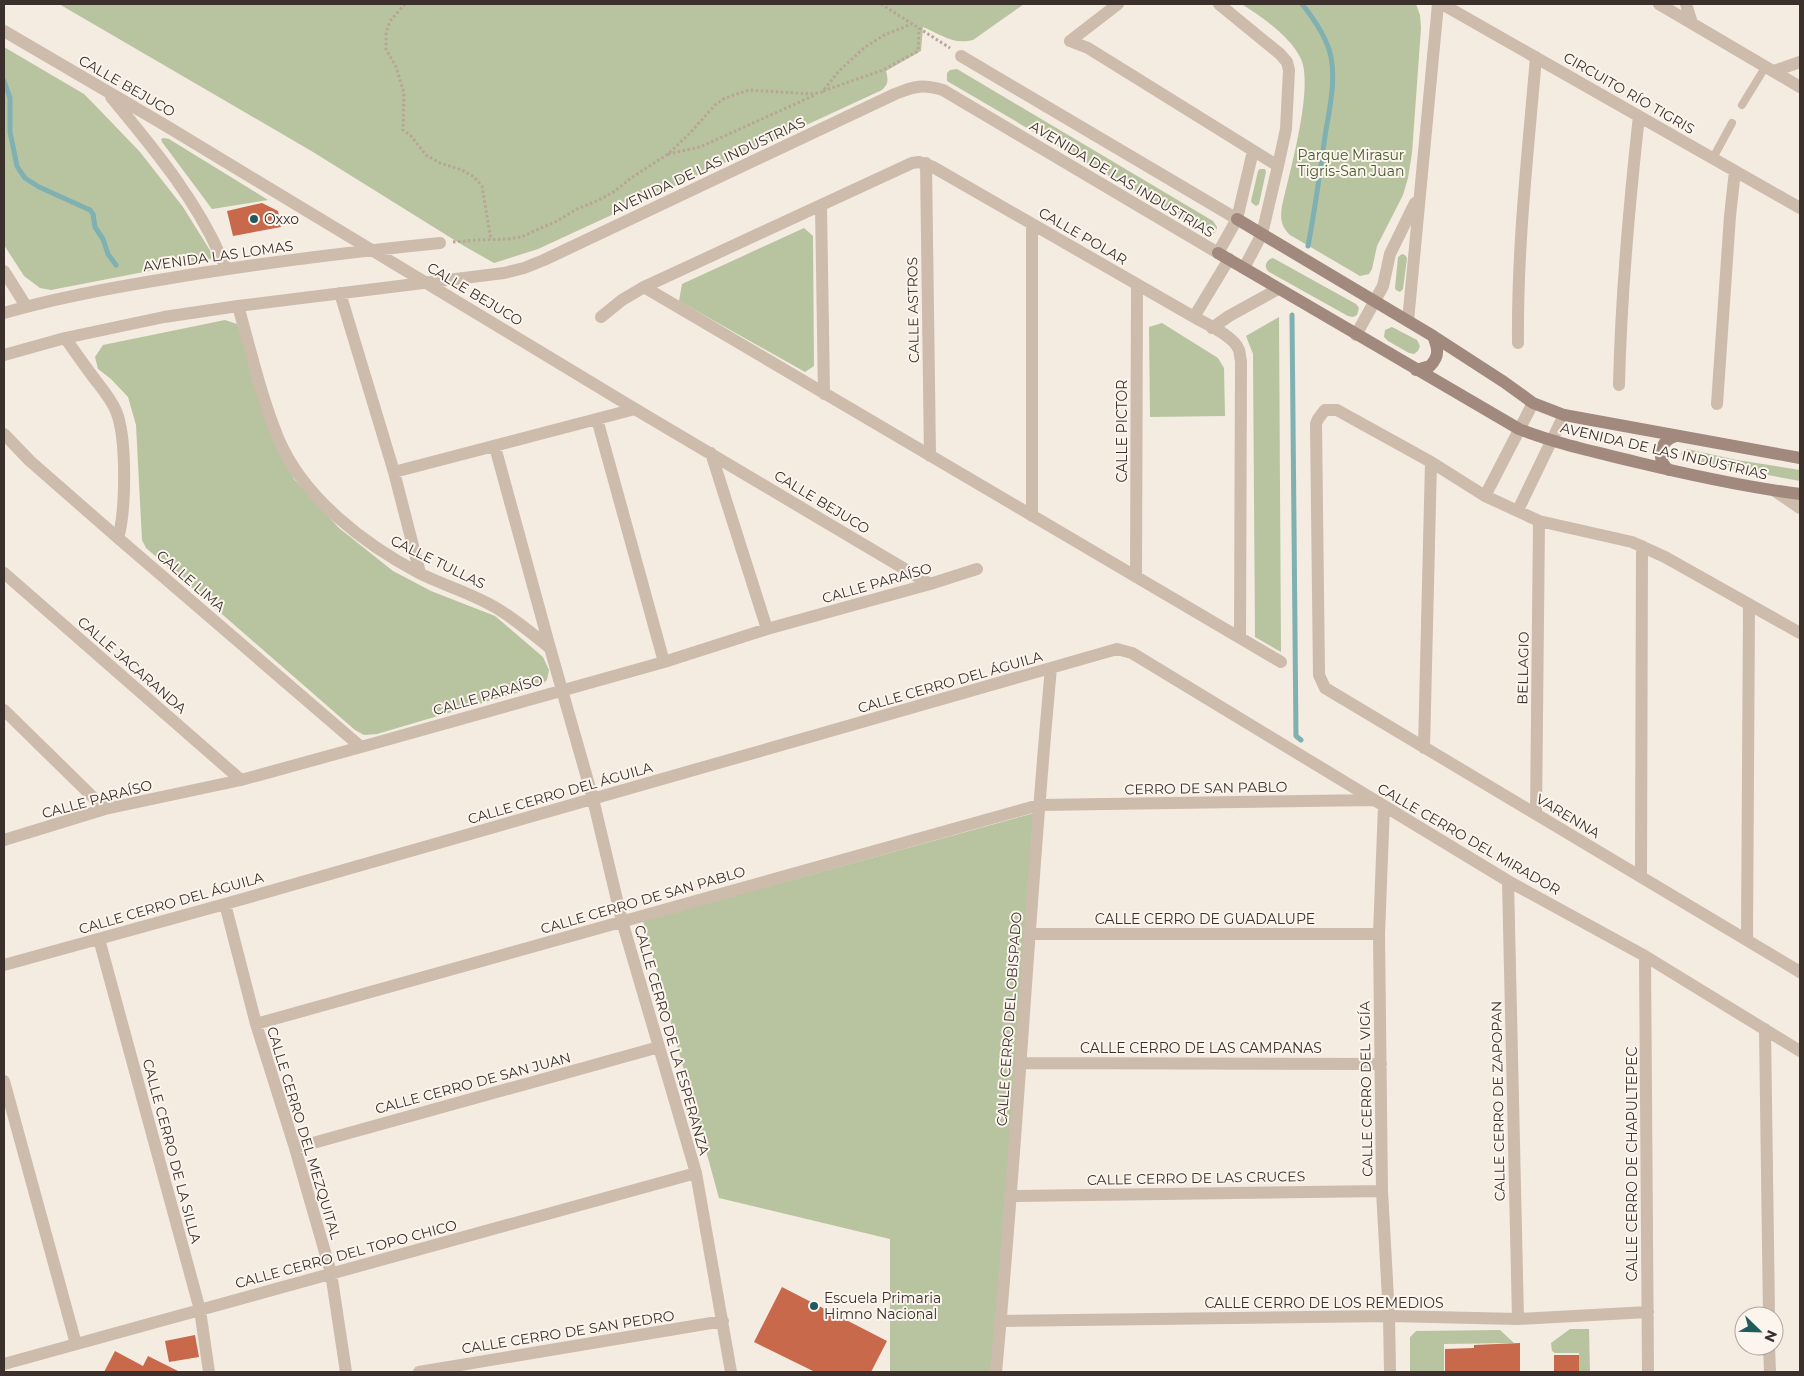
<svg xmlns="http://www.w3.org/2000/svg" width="1804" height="1376" viewBox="0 0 1804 1376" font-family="Montserrat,sans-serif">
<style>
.green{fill:#b8c4a0}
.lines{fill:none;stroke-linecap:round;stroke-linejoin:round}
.stream{stroke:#7fb0b2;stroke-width:5}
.building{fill:#c8694b}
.path{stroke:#b9a596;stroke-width:3;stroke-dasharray:2.5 2.5;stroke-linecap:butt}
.lane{stroke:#cdbbac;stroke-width:8}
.street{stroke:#cdbbac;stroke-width:12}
.secondary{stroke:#a18a7d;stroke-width:12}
.poi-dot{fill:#1f5a5e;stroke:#fbf5ee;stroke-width:2}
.labels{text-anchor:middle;stroke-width:4;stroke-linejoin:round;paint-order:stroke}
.street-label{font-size:14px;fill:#3b302b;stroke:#fbf5ee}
.park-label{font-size:14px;fill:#4a5a2e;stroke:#fbf5ee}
.poi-label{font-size:14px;fill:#3b302b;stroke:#fbf5ee;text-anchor:start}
</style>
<rect width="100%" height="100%" fill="#f4ebe1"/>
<path class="green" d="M 59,4 L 1024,4 L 973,40 C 953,45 942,35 923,27 L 921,51 L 886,71 C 888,79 889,84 882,90 L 538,249 L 494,263 L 464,246 L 313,152 Z
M 1242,4 L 1416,4 L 1420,15 L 1421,28 L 1412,153 L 1408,178 L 1403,195 L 1377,246 L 1372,269 L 1369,274 L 1360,276 L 1290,235 C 1281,226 1280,219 1282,206 C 1289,174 1314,88 1301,59 C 1290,36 1263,18 1242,4 Z
M 4,47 L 84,94 L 91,101 L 140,152 L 183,207 L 211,252 L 211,259 L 51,290 L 40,288 L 24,276 L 4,245 Z
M 957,69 L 1213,221 L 1217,227 C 1216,233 1213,235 1208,234 L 947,81 L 947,73 L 950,70 Z
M 164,138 L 169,139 L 268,200 L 212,209 L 162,142 L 161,139 Z
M 1260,169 L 1265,169 L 1266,172 L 1259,204 L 1256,206 L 1252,203 L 1251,201 L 1258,171 Z
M 804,228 L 813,236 L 814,366 L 805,372 L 679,301 L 682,284 Z
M 1402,254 L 1405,255 L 1407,258 L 1403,289 L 1400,292 L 1396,290 L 1395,288 L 1398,257 Z
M 1273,258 L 1356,304 L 1359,308 L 1357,315 L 1353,317 L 1348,316 L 1269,272 C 1263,267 1266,260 1273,258 Z
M 1279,317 L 1281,652 L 1255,637 L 1253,354 L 1246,336 Z
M 225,320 L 237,324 L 270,426 L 294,479 L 339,528 L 393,571 L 431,591 L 495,616 L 543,657 L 549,670 L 547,680 L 540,686 L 377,734 L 364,735 L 355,730 L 146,548 L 142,540 L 136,425 L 128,397 L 111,379 L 98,369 L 95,357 L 103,345 Z
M 1162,323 L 1218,358 L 1224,368 L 1225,416 L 1150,417 L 1149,327 Z
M 1392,327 L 1417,340 L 1420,346 L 1418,351 L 1414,354 L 1409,353 L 1388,341 L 1384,337 L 1385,330 Z
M 1687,449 L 1737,460 L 1800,470 L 1800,481 L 1685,460 L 1681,455 L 1682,451 Z
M 1038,812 L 992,1372 L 890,1372 L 890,1239 L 719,1198 L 643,921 Z
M 1570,1329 L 1589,1329 L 1590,1372 L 1579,1372 L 1579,1353 L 1555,1353 L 1552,1351 L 1551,1343 Z
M 1500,1330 L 1514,1343 L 1444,1344 L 1444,1372 L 1410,1372 L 1410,1337 L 1416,1331 Z"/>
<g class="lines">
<path class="stream" d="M 1302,4 C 1314,19 1327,37 1331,57 C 1336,83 1329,111 1325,136 C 1320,173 1315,209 1308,246
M 4,81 L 10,98 L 10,132 L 17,166 L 20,171 L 25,178 L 39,187 L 90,210 L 93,214 L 95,227 L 103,239 L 108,254 L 116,265
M 1292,315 L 1296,736 L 1301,740"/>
</g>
<path class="building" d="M 262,203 L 278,211 L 281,227 L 233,236 L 227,211 Z
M 782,1287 L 887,1341 L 871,1372 L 815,1372 L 754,1342 Z
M 195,1335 L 199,1357 L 169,1362 L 165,1341 Z
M 1520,1343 L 1520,1372 L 1445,1372 L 1445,1349 L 1474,1348 L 1474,1345 Z
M 115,1351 L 143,1366 L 148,1356 L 180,1372 L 104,1372 Z
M 1554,1355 L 1579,1355 L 1579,1372 L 1554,1372 Z"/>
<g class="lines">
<path class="path" d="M 405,4 L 390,21 L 386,33 L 386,49 L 396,67 L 404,93 L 403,130 L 411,136 L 426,155 L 440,163 L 462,170 L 474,177 L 482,186 L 491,240
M 881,4 L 950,48
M 823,91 L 883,70 L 918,51 L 919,28
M 668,154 L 700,147 L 815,95
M 453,242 L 476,240 L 508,239 L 521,237 L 557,221 L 577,209 L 599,200 L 615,191 L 631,178 L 668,154 L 689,134 L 715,105 L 725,98 L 749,90 L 813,94 L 822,92 L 839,71 L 865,47 L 886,34 L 912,24"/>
<path class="lane" d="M 1742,105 L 1766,66
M 1713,158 L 1732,123"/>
<path class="street" d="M 1118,4 L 1070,41 L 1088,48 L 1278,166 L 1286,129 L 1289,70 L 1287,62 L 1280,54 L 1219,4
M 1442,4 L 1800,208
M 1659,4 L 1800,87
M 1686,4 L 1692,23
M 4,31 L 163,124 L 635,409 L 930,584
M 961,56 L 1237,219
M 1774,71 L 1800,62
M 111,97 C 155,150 201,205 226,269
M 926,163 L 930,456
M 821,205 L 824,394
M 1032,224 L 1032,516
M 1244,268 L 1262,234 L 1278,166
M 4,271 L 26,306
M 644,287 L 1281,662
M 340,293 L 394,472 L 420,573
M 238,306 C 251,351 261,397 279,440 C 304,498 364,544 419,573 C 445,586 474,594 498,609 C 516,620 533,634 550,648
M 4,313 C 58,297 115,287 171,278 C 260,263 350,252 440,243
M 601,317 L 622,300 L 644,287 L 912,163 L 919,162 L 933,167 L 1194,317 C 1206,324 1234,336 1239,350 C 1240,353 1240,358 1241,361 L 1240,638
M 1194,317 L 1229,259
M 1408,321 L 1438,4
M 1212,328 L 1229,316 L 1278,289
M 1356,335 L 1383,286 L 1390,254 L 1415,203
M 65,338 C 76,353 86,368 97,382 C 104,391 112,401 116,411 C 127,437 126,511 118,538
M 1518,343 C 1517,248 1528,152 1536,57
M 4,355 L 65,338 L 164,317 L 238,306 L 504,273 L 524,268 L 544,260 L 895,94 C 915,86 922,84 943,90 L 1218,253 L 1237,219 L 1253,151
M 1619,385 C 1621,295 1629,206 1639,116
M 1717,404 L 1730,216 L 1735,171
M 597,419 L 664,662
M 4,434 L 30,461 L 118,538 L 361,747
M 495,447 L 550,648 L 593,799 L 622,921 L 696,1173 L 731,1372
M 711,453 L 767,629
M 394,472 L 635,409
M 1775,491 L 1800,508
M 1485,496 L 1533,403
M 1518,510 L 1564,415
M 4,573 L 241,780
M 1136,577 L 1137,284
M 1800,633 L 1665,557 L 1632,542 L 1539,521 L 1485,496 L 1431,462 L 1337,410 L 1325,410 L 1318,419 L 1316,424 L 1319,675 L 1325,688 L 1800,972
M 4,710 L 105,809
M 1424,748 L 1431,462
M 1384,806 L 1379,934 L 1382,1191 L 1389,1316 L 1390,1372
M 1536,814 L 1539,521
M 4,840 L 105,809 L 241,780 L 361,747 L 664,662 L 767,629 L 930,584 L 977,569
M 1641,877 L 1642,546
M 1508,881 L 1518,1319
M 225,904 L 256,1024 L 295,1148 L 331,1273 L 346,1372
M 1030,934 L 1379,934
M 99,939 L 200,1310 L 209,1372
M 1747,940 L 1749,604
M 1645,956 L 1648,1372
M 4,965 L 225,904 L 1117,649 L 1132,653 L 1508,881 L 1645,956 L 1800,1051
M 256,1024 L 1039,805 L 1373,800
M 1765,1029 L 1769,1316
M 1021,1063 L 1381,1064
M 4,1081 L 76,1344
M 295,1148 L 659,1047
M 1010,1196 L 1382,1191
M 1000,1321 L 1389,1316 L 1518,1319 L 1648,1312
M 1769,1346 L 1770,1372
M 4,1364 L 696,1173
M 419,1372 L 723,1321
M 996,1372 C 1018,1138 1029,903 1051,668"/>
<path class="secondary" d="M 1237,219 L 1433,336 L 1504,382 L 1533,403 L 1564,415 L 1800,458
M 1218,253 L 1519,429 C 1557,444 1596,452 1636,462 C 1690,475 1745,487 1800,494
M 1416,370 L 1430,366 C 1440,356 1438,348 1433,336
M 1669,470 C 1655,459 1660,440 1676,436"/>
</g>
<g class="poi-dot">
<circle cx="254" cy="219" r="5"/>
<circle cx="814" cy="1306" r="5"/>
</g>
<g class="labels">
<g class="street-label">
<text transform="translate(127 86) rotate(30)" y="5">CALLE BEJUCO</text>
<text transform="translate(1629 93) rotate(30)" y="5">CIRCUITO RÍO TIGRIS</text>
<text transform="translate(708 166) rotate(-25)" y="5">AVENIDA DE LAS INDUSTRIAS</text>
<text transform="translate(1122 179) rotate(31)" y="5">AVENIDA DE LAS INDUSTRIAS</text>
<text transform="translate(1083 236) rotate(30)" y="5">CALLE POLAR</text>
<text transform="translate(218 256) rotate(-8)" y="5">AVENIDA LAS LOMAS</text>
<text transform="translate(475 294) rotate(31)" y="5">CALLE BEJUCO</text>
<text transform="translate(913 310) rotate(-91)" y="5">CALLE ASTROS</text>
<text transform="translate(1122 431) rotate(-90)" y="5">CALLE PICTOR</text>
<text transform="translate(1664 451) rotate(13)" y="5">AVENIDA DE LAS INDUSTRIAS</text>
<text transform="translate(822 502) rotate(31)" y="5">CALLE BEJUCO</text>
<text transform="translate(438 562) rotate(26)" y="5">CALLE TULLAS</text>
<text transform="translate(191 581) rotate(41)" y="5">CALLE LIMA</text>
<text transform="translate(877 583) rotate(-16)" y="5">CALLE PARAÍSO</text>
<text transform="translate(132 665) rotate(41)" y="5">CALLE JACARANDA</text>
<text transform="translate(1523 668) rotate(-89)" y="5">BELLAGIO</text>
<text transform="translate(950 682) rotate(-16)" y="5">CALLE CERRO DEL ÁGUILA</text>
<text transform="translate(488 695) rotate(-16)" y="5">CALLE PARAÍSO</text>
<text transform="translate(1206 788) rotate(-1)" y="5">CERRO DE SAN PABLO</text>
<text transform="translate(560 793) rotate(-16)" y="5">CALLE CERRO DEL ÁGUILA</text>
<text transform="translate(97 799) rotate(-15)" y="5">CALLE PARAÍSO</text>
<text transform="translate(1568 816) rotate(31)" y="5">VARENNA</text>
<text transform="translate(1469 839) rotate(30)" y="5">CALLE CERRO DEL MIRADOR</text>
<text transform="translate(643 900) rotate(-16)" y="5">CALLE CERRO DE SAN PABLO</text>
<text transform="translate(171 903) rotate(-16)" y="5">CALLE CERRO DEL ÁGUILA</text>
<text x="1205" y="924">CALLE CERRO DE GUADALUPE</text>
<text transform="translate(1009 1019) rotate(-86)" y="5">CALLE CERRO DEL OBISPADO</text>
<text transform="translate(672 1040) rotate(74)" y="5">CALLE CERRO DE LA ESPERANZA</text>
<text x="1201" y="1053">CALLE CERRO DE LAS CAMPANAS</text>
<text transform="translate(473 1083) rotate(-15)" y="5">CALLE CERRO DE SAN JUAN</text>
<text transform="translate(1366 1089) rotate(-91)" y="5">CALLE CERRO DEL VIGÍA</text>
<text transform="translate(1498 1101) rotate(-91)" y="5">CALLE CERRO DE ZAPOPAN</text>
<text transform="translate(304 1133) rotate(73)" y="5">CALLE CERRO DEL MEZQUITAL</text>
<text transform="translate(172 1151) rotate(75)" y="5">CALLE CERRO DE LA SILLA</text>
<text transform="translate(1632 1164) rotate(-90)" y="5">CALLE CERRO DE CHAPULTEPEC</text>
<text transform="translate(1196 1178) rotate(-1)" y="5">CALLE CERRO DE LAS CRUCES</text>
<text transform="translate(346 1254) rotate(-15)" y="5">CALLE CERRO DEL TOPO CHICO</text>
<text x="1324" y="1308">CALLE CERRO DE LOS REMEDIOS</text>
<text transform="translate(568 1332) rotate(-9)" y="5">CALLE CERRO DE SAN PEDRO</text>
</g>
<g class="park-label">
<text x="1351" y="160">Parque Mirasur<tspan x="1351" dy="16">Tigris-San Juan</tspan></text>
</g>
<g class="poi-label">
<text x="264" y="224">Oxxo</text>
<text x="824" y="1303">Escuela Primaria<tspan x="824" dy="16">Himno Nacional</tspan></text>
</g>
</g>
<rect width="1804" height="1376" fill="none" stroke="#3b302b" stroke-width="10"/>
<g transform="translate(1759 1331) rotate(113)"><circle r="24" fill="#fbf5ee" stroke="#aea6a0"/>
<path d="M0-4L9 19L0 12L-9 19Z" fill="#1f5a5e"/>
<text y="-8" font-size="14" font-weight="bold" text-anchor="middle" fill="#3b302b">N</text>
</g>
</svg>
